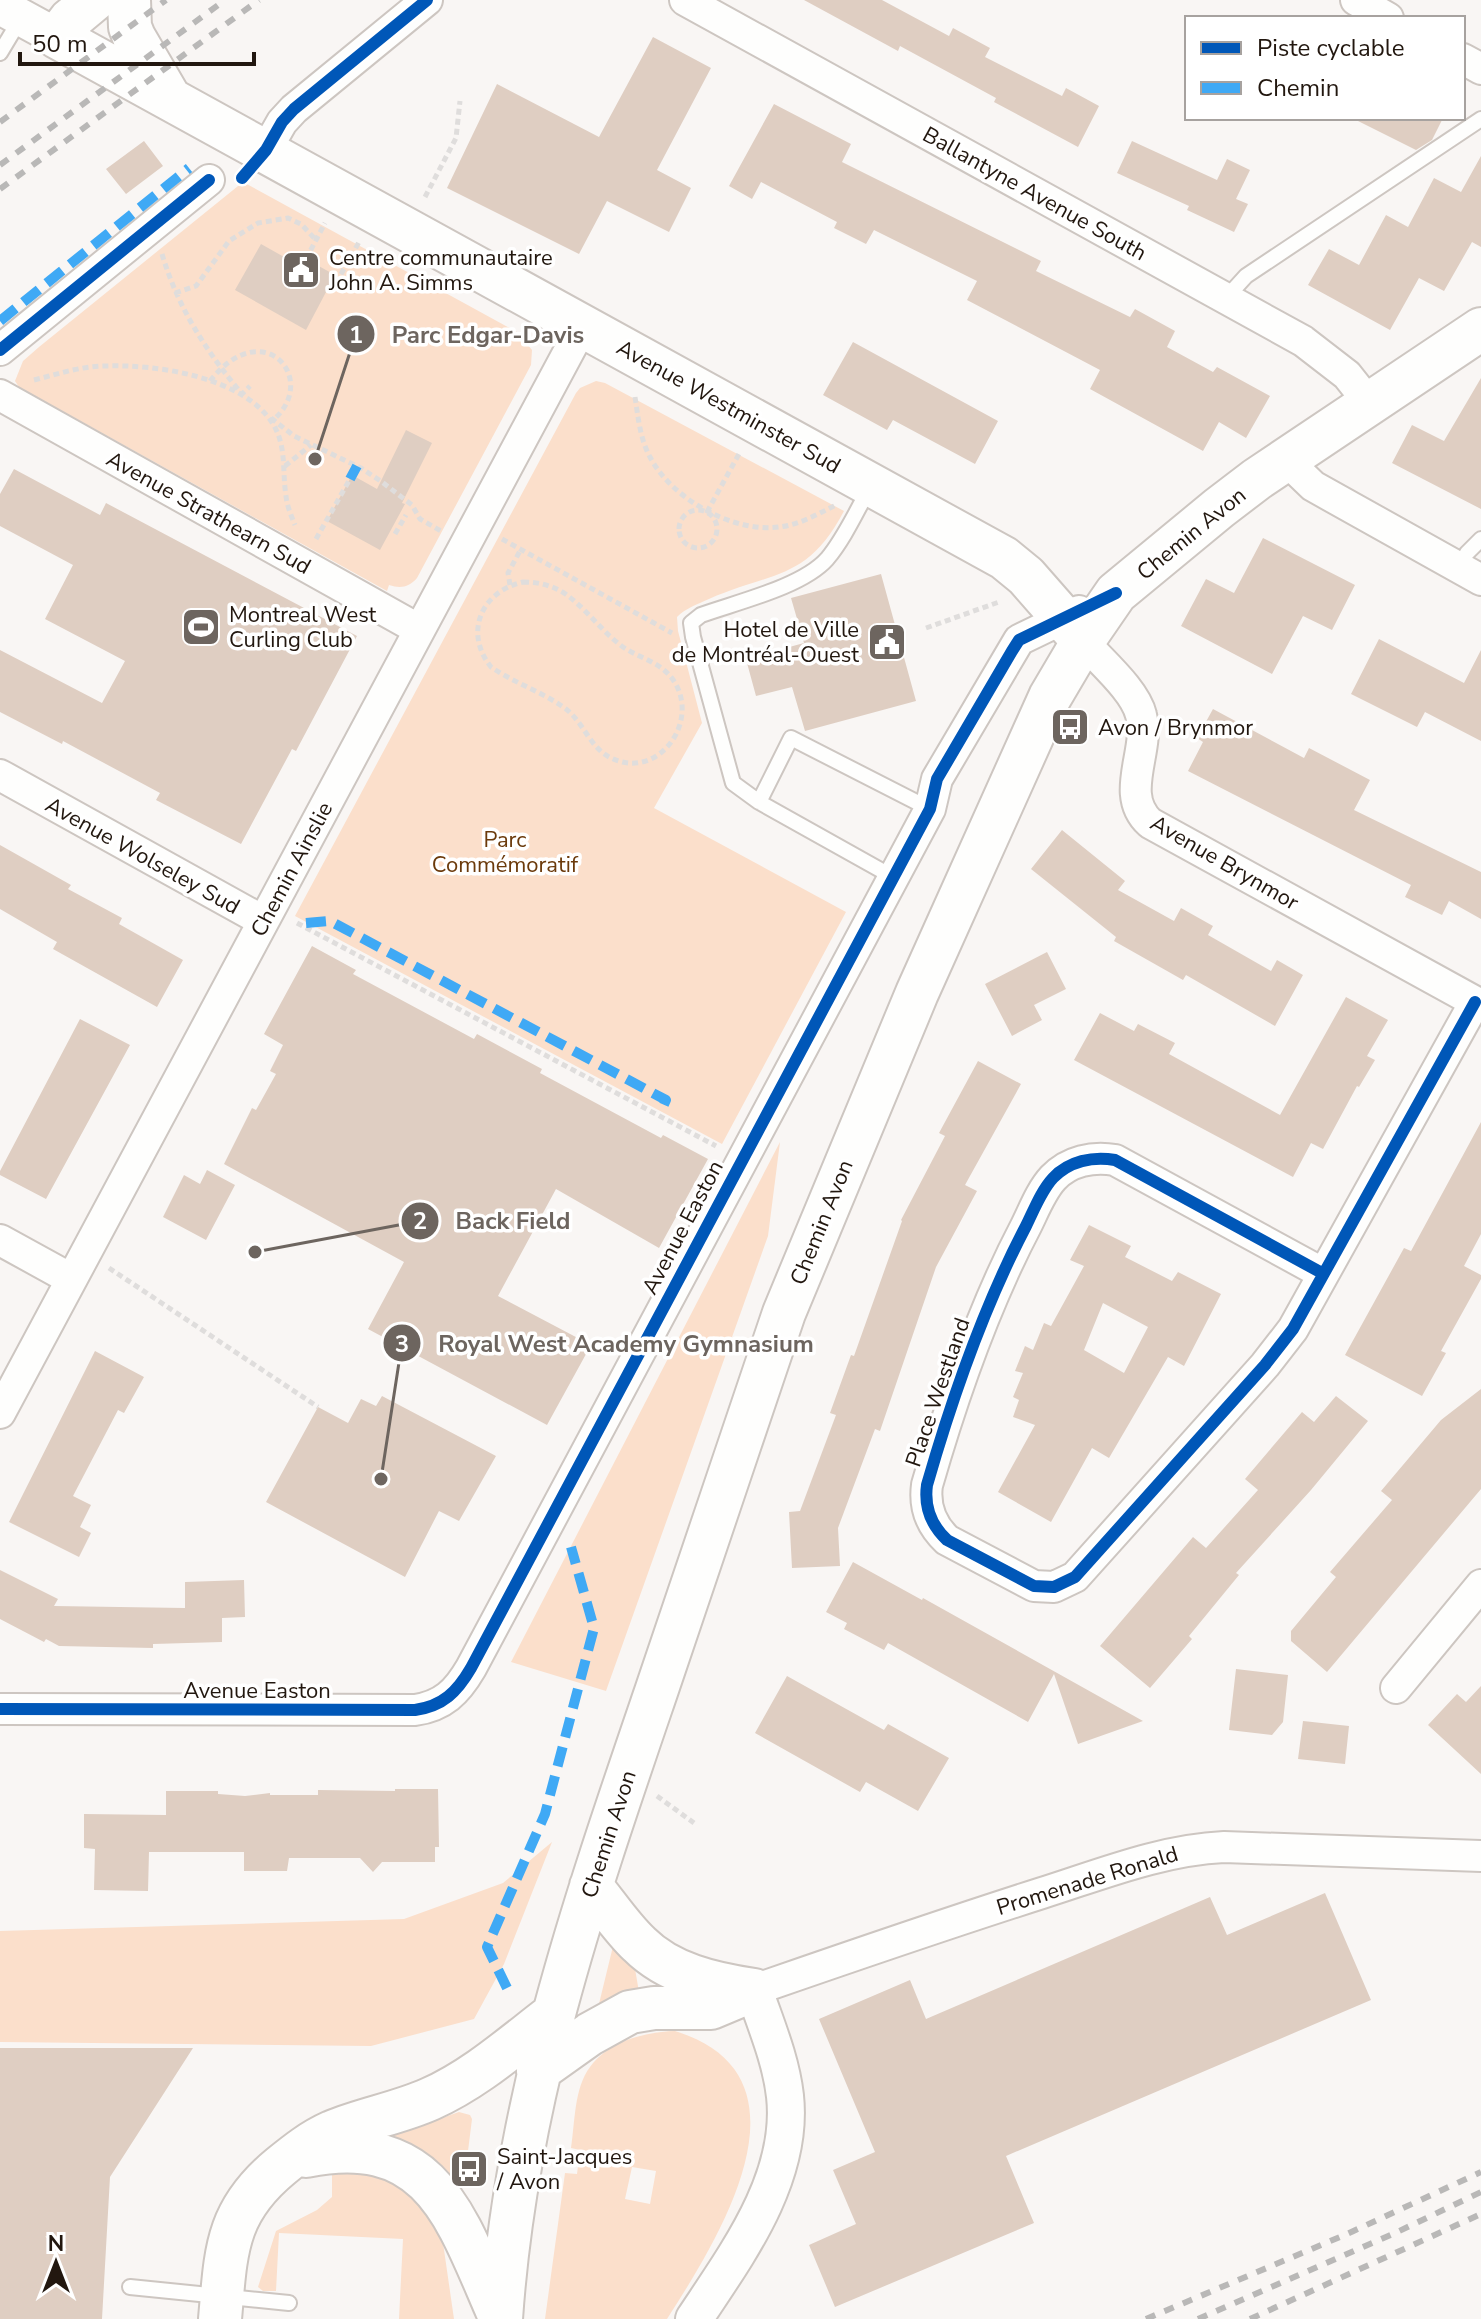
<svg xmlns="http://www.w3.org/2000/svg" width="1481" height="2319" viewBox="0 0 1481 2319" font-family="'Nunito Sans',sans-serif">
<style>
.green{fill:#fbdfcb;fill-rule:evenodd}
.building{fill:#dfcec2;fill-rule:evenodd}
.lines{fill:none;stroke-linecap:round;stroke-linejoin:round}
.service-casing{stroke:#cdc6c1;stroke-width:18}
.minor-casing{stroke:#cdc6c1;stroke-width:34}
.tertiary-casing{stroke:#cdc6c1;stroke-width:40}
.secondary-casing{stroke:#cdc6c1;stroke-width:46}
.path{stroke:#dfdddc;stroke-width:5;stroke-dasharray:6 4;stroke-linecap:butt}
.service{stroke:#fefefd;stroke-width:14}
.minor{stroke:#fefefd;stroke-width:30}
.tertiary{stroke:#fefefd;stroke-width:36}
.secondary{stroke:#fefefd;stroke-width:42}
.rail{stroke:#b9b8b7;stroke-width:6;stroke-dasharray:10 10;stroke-linecap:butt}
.quiet{stroke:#3fa9f5;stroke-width:10;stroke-dasharray:20 10;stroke-linecap:butt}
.cycleway-casing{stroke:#fff;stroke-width:17}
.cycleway{stroke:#0057b8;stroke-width:12}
.labels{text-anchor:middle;stroke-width:7;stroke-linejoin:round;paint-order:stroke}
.street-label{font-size:22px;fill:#22170f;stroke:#fff}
.poi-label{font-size:22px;fill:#22170f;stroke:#fff;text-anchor:start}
.park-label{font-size:22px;fill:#6b3a0b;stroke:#fff}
.leader{fill:none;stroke:#6d655f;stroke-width:3}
.callout-dot{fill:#6d655f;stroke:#fff;stroke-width:3}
.mark-label{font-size:24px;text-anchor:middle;font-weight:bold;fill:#fff}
.callout-label{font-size:24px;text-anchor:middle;font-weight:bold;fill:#6d655f;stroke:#fff;stroke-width:7;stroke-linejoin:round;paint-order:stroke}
</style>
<rect width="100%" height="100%" fill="#f9f6f4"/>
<path class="green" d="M 243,182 L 517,332 L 532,350 L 531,365 L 417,578 C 409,587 401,589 389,585 L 387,591 L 19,387 L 15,381 L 23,361 L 39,347 Z
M 596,381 L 605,383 L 844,511 C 807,581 773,571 709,599 C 698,604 686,608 677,617 L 678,631 L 702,723 L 654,808 L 846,912 L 722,1144 L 295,916 L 576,393 L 580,388 Z
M 780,1142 L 768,1236 L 606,1691 L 511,1662 Z
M 552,1842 L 504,1964 L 474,2019 L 371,2046 L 0,2042 L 0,1931 L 404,1919 L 503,1883 Z
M 615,1938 L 634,1963 L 639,1992 L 597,2012 Z
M 675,2031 C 821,2076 719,2238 667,2319 L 545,2319 L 565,2173 L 577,2174 L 580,2150 L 571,2148 C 575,2123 574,2088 590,2067 C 609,2041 645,2032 675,2031 ZM 632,2167 L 656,2171 L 650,2204 L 625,2199 Z
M 459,2112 L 470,2115 L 472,2119 L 468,2151 L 459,2151 L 457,2170 L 464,2171 L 461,2192 L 393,2141 L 393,2135 Z
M 365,2170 L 403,2184 L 441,2229 L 454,2319 L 399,2319 L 403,2239 L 279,2233 L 276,2291 L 263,2291 L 258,2287 L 276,2231 L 317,2210 L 332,2197 L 332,2171 Z"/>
<path class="building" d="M 804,0 L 882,0 L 949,36 L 953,28 L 990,48 L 985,57 L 1062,96 L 1066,88 L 1099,106 L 1078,147 L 994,102 L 996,98 L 900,46 L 898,51 Z
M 653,37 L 711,68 L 657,170 L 691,188 L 669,232 L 607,201 L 579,254 L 447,188 L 497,84 L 599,137 Z
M 774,104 L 851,144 L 842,162 L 1041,261 L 1036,271 L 1130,317 L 1135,309 L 1175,331 L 1167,347 L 1213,372 L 1217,367 L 1270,396 L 1246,438 L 1219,422 L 1203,451 L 1090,389 L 1100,370 L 967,300 L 977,281 L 874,230 L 866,244 L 834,228 L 837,222 L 761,182 L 752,199 L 729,186 Z
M 1352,118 L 1443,118 L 1432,140 L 1416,150 Z
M 144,141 L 163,166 L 126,194 L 106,169 Z
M 1132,141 L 1217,180 L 1227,159 L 1250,170 L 1236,199 L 1248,204 L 1234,232 L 1187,210 L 1189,206 L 1117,173 Z
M 1481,156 L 1481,247 L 1472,242 L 1444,291 L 1419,278 L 1390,330 L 1308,285 L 1329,249 L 1359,265 L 1386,215 L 1408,227 L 1434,178 L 1461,192 Z
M 261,244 L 293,262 L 297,254 L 335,275 L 306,330 L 235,290 Z
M 853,342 L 998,421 L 975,464 L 893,420 L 887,430 L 823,395 Z
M 1481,378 L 1481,509 L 1392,463 L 1412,425 L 1444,441 Z
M 406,430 L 432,443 L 402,503 L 405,504 L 380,550 L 327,521 L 352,475 L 377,489 Z
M 14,469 L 100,515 L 106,503 L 357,636 L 296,751 L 292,749 L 241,844 L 156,800 L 160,793 L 63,741 L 62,744 L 0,712 L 0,650 L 102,703 L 125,661 L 45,619 L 73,565 L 0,526 L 0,494 Z
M 1263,538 L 1355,585 L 1332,630 L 1303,616 L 1272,674 L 1181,626 L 1206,579 L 1234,593 Z
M 881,574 L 916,701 L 805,731 L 792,687 L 756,696 L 747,663 L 783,653 L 782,649 L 804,643 L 791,598 Z
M 1379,639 L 1464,683 L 1481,650 L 1481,741 L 1425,712 L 1417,727 L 1351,694 Z
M 1213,709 L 1304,758 L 1309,748 L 1370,780 L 1354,810 L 1481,872 L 1481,919 L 1449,901 L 1442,915 L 1405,897 L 1411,885 L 1188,771 L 1203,742 L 1197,738 Z
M 1062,830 L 1125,881 L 1118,890 L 1174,921 L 1181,908 L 1213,926 L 1208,935 L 1271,971 L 1277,960 L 1303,975 L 1275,1026 L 1186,975 L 1183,980 L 1114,941 L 1116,937 L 1031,869 Z
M 0,845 L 71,885 L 68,889 L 122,918 L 119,924 L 183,960 L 157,1007 L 53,949 L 57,942 L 0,909 Z
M 312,946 L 356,970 L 353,974 L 474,1039 L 477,1034 L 542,1069 L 540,1073 L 661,1138 L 663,1135 L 708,1159 L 659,1248 L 556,1189 L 498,1296 L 591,1345 L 547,1425 L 368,1329 L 404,1262 L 224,1164 L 252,1108 L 256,1110 L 276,1074 L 270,1071 L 283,1045 L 264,1034 Z
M 1047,952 L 1066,989 L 1034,1005 L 1042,1020 L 1012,1036 L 985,984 Z
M 1346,997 L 1388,1020 L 1367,1056 L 1375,1060 L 1359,1087 L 1357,1086 L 1323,1149 L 1311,1143 L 1293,1177 L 1074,1060 L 1100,1013 L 1134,1031 L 1138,1024 L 1175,1043 L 1169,1054 L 1280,1115 Z
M 80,1019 L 130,1045 L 46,1199 L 0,1175 L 0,1171 Z
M 978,1061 L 1021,1084 L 965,1185 L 977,1191 L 936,1267 L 880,1431 L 875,1429 L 838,1528 L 840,1566 L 792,1568 L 789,1512 L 800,1511 L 836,1415 L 830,1413 L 851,1355 L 854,1356 L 902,1221 L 901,1220 L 945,1136 L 939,1133 Z
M 1481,1122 L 1481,1234 L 1464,1266 L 1481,1275 L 1481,1279 L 1441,1351 L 1446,1353 L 1422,1396 L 1345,1355 L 1404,1248 L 1411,1251 Z
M 207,1170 L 235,1185 L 206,1240 L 163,1217 L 184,1175 L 200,1184 Z
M 1089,1225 L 1131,1246 L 1125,1257 L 1172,1281 L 1178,1272 L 1221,1294 L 1184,1366 L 1168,1357 L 1109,1458 L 1092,1448 L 1051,1522 L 998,1492 L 1035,1425 L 1013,1417 L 1019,1400 L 1013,1397 L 1023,1373 L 1015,1371 L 1025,1346 L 1033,1350 L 1044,1323 L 1051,1326 L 1084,1266 L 1070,1260 ZM 1103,1303 L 1148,1327 L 1124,1373 L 1084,1350 Z
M 95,1351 L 144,1377 L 124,1413 L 118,1410 L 73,1496 L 91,1505 L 80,1527 L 91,1533 L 79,1557 L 9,1522 Z
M 1481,1389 L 1481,1489 L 1327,1672 L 1291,1641 L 1291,1631 L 1336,1577 L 1330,1572 L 1392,1500 L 1381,1491 L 1441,1420 Z
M 382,1396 L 496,1456 L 459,1521 L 439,1511 L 405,1577 L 266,1502 L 318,1407 L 348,1423 L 361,1399 L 376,1406 Z
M 1336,1396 L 1368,1421 L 1311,1490 L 1236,1573 L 1239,1575 L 1189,1636 L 1192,1639 L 1150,1688 L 1100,1646 L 1193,1537 L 1206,1548 L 1258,1490 L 1245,1479 L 1302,1412 L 1314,1422 Z
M 853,1562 L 922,1600 L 923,1598 L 1143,1721 L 1078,1744 L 1054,1674 L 1028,1722 L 888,1643 L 884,1650 L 844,1629 L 847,1623 L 826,1612 Z
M 0,1570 L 58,1599 L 54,1606 L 185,1608 L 185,1582 L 244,1580 L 245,1617 L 222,1618 L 222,1642 L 153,1644 L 153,1648 L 59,1646 L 46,1639 L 44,1642 L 0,1619 Z
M 1236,1669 L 1288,1675 L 1283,1722 L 1272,1735 L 1229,1730 Z
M 787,1676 L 884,1730 L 888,1724 L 949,1758 L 918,1811 L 866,1782 L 860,1792 L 755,1733 Z
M 1481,1686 L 1481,1774 L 1428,1725 L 1457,1694 L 1466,1702 Z
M 1303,1721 L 1349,1726 L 1345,1764 L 1298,1759 Z
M 395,1789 L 438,1789 L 439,1847 L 435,1847 L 435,1862 L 382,1862 L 373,1872 L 360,1858 L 289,1858 L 287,1871 L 244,1871 L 244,1852 L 149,1852 L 148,1891 L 94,1890 L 95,1849 L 84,1848 L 84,1814 L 166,1815 L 166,1791 L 218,1791 L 218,1794 L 245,1796 L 270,1793 L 270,1795 L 318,1795 L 318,1790 L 395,1791 Z
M 1325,1893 L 1371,2000 L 1006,2156 L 1034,2223 L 835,2307 L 809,2245 L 856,2224 L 833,2170 L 875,2152 L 819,2019 L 910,1980 L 926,2019 L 1210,1897 L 1227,1935 Z
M 0,2048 L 193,2048 L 110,2177 L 102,2319 L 0,2319 Z"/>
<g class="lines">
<g class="service-casing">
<path id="service" d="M 0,53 L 21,18
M 1226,298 L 1246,276 L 1481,119
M 1458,568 L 1467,553 L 1481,539
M 759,802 L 733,783 L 693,637 L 691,623 L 701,615 C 737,602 802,587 827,559 C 844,539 856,512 869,489
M 893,877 L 759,802 L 791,738 L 930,809
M 130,2287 L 289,2303"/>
</g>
<g class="minor-casing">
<path id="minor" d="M 685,0 L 1303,341 L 1347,375 L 1370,404
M 1356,0 L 1388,18
M 1463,59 L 1481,69
M 266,150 L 282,122 L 294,109 L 427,0
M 0,350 L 209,180
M 0,395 L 418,629
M 1286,460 L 1313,486 L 1481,580
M 1083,641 C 1100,661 1135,690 1141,715 C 1151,750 1118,794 1150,823 L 1481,1005
M 0,775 L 263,921
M 0,1240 L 71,1279
M 1322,1273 L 1115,1160 C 1093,1156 1069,1161 1053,1178 C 1041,1191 1034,1210 1026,1226 C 984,1306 952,1398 927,1485 C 924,1507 931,1525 947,1540 L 1034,1586 L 1054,1587 L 1075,1577 L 1265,1365 L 1293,1329 L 1475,1002
M 0,1413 L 583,325
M 1396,1688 L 1481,1585
M 0,1709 L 415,1710 C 443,1706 457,1692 471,1668 L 930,809 L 937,779 L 1019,640 L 1079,611
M 754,1990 C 849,1957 945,1924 1042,1893 C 1102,1874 1161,1850 1224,1847 L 1481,1856"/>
</g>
<g class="tertiary-casing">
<path id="tertiary" d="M 0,6 L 57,37
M 694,2319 C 737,2254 794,2178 785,2096 C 781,2060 766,2025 754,1990"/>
</g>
<g class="secondary-casing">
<path id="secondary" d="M 94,0 L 70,20 L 57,37 L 1004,558 L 1026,576 L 1083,641
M 129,0 L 130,27 L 134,37 L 169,97
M 591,1886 C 607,1905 621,1927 639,1944 C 669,1974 713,1984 754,1990
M 538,2071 L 590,2034 L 630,2012 L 654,2008 L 711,2008 L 754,1990
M 306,2156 C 433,2130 457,2220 499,2315
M 220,2319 C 226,2252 225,2212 281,2166 C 297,2153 312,2141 332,2132 C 363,2119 399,2113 430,2099 C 475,2079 513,2045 551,2016
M 501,2319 C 516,2098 585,1900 656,1692 C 699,1566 741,1439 784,1313 L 917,993 L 1050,697 L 1083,641 L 1116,593 L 1219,508 L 1257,479 L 1481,329"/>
</g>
<path class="path" d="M 425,197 L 456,138 L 460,101
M 162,254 C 178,308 206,351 242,394 L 250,386
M 306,259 L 325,223
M 336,283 L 359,242
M 175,293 L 196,286 L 229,241 L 258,223 L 288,218 L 301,224 L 316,240
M 34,380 C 58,374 81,366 106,366 C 156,364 244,377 273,424 C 287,447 282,471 286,496 C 287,506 291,515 295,525
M 210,381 C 264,312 321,381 272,421
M 635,397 C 638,416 640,439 650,457 C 671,498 732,533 779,527 C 799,525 818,514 836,505
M 271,418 L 294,436 L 361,468 L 382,482 L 412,505 L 420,519 L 441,531
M 285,466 L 311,445
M679 529a19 19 0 1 1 38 0a19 19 0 1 1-38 0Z
M 707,512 L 740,452
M 395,534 L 406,515
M 316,539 L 350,479
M 502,539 L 672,633
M 523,582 C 538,582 551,585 564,593 C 586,608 601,631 623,647 C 636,656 653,660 665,671 C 671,676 676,683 679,691 C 694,732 653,779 611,758 C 590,748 584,723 566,709 C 543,692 514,683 491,667 C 463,632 482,591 523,582 Z
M 510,585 L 508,573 L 521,549
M 926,628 L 999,602
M 898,636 L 906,634
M 297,923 L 716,1146
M 109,1268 L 318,1407
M 657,1796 L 694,1823"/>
<use href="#service" class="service"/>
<use href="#minor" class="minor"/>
<use href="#tertiary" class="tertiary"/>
<use href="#secondary" class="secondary"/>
<path class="rail" d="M 0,122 L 166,0
M 0,165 L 225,0
M 0,189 L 259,0
M 1146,2319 L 1347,2234 L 1481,2172
M 1198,2319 L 1393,2234 L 1481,2192
M 1250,2319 L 1481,2214"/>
<path class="quiet" d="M 0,321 L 189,168
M 350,479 L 357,466
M 306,923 L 330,921 L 666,1100 L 661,1111
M 507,1988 L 487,1947 L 545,1814 L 594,1628 L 571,1547"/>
<g class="cycleway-casing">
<path id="cycleway" d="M 242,178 L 266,150 L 282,122 L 294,109 L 427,0
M 0,350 L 209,180
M 1322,1273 L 1115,1160 C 1093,1156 1069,1161 1053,1178 C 1041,1191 1034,1210 1026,1226 C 984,1306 952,1398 927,1485 C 924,1507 931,1525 947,1540 L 1034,1586 L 1054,1587 L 1075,1577 L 1265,1365 L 1293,1329 L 1475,1002
M 0,1709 L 415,1710 C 443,1706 457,1692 471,1668 L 930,809 L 937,779 L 1012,651 L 1019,640 L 1116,593"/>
</g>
<use href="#cycleway" class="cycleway"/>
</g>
<defs>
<g id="civic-square" transform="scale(2)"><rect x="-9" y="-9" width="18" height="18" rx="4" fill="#6d655f" stroke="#fff"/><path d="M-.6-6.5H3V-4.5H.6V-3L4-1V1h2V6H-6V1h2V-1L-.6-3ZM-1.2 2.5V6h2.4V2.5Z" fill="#fff"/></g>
<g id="stadium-square" transform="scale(2)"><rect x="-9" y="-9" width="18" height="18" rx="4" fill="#6d655f" stroke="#fff"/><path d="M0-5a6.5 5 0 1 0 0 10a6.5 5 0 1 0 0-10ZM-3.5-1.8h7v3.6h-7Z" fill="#fff"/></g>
<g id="bus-square" transform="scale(2)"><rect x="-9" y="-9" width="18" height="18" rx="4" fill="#6d655f" stroke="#fff"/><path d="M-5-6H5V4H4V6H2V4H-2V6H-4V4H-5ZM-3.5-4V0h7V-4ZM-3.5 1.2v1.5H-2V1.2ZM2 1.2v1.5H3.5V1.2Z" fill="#fff"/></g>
</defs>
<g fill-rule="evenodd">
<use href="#civic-square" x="301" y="270"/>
<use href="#stadium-square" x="201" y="627"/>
<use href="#civic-square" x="887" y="642"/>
<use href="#bus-square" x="1070" y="727"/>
<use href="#bus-square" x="469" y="2169"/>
</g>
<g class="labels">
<g class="street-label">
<text transform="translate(1035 193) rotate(29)" y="8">Ballantyne Avenue South</text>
<text transform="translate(729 406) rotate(29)" y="8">Avenue Westminster Sud</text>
<text transform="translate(209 512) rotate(29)" y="8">Avenue Strathearn Sud</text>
<text transform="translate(1191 533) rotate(-39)" y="8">Chemin Avon</text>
<text transform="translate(143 855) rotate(29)" y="8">Avenue Wolseley Sud</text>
<text transform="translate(1225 862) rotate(30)" y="8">Avenue Brynmor</text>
<text transform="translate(291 869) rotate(-62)" y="8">Chemin Ainslie</text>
<text transform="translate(821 1222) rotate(-68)" y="8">Chemin Avon</text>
<text transform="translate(682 1227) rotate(-62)" y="8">Avenue Easton</text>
<text transform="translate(937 1392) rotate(-71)" y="8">Place Westland</text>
<text x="257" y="1698">Avenue Easton</text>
<text transform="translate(608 1834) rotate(-72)" y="8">Chemin Avon</text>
<text transform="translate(1087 1880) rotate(-17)" y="8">Promenade Ronald</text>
</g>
<g class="poi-label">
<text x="329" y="265">Centre communautaire<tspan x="329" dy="25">John A. Simms</tspan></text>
<text x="229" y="622">Montreal West<tspan x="229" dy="25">Curling Club</tspan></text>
<text x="859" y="637" text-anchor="end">Hotel de Ville<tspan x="859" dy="25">de Montréal-Ouest</tspan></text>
<text x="1098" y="735">Avon / Brynmor</text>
<text x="497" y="2164">Saint-Jacques<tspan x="497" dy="25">/ Avon</tspan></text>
</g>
<g class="park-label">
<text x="505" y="847">Parc<tspan x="505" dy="25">Commémoratif</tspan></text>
</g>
</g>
<path class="leader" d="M315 459L356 334M255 1252L420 1221M381 1479L402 1343"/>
<g class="callout-dot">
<circle cx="315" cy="459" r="8"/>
<circle cx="255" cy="1252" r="8"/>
<circle cx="381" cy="1479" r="8"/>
<circle cx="356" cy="334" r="20"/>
<circle cx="420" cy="1221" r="20"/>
<circle cx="402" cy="1343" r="20"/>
</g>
<g class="mark-label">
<text x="356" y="343">1</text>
<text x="420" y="1229">2</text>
<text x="402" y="1352">3</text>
</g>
<g class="callout-label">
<text x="488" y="343">Parc Edgar-Davis</text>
<text x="513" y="1229">Back Field</text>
<text x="626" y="1352">Royal West Academy Gymnasium</text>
</g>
<rect x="1185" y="16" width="280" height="104" fill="#ffffff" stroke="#a7a29f" stroke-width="2"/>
<rect x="1201" y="42" width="40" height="12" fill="#0057b8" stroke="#a7a29f" stroke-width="2"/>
<text x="1257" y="56" font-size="24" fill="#22170f">Piste cyclable</text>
<rect x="1201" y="82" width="40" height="12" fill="#3fa9f5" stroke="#a7a29f" stroke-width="2"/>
<text x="1257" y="96" font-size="24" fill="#22170f">Chemin</text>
<g transform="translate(56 2263)" stroke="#ffffff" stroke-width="6" paint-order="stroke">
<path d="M0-6L14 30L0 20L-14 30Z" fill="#22170f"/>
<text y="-12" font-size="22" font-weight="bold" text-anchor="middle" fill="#22170f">N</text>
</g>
<path d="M20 52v12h234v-12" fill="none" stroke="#22170f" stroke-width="4"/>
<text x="32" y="52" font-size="24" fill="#22170f" stroke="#ffffff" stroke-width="6" paint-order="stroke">50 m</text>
</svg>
